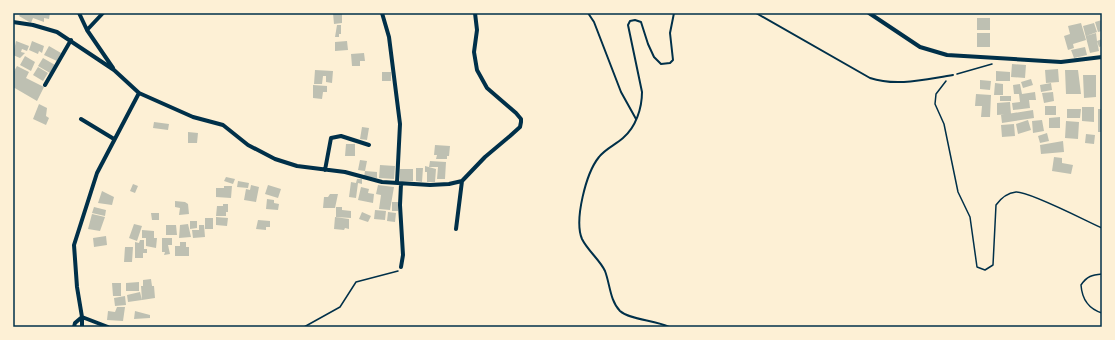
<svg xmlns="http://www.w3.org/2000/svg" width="1115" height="340" viewBox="0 0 1115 340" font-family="Poppins,sans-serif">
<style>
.building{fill:#bec0b2}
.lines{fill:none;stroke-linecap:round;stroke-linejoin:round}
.path{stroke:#003049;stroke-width:1.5}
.service{stroke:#003049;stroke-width:2}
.minor{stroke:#003049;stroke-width:4}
.neatline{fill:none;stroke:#003049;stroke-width:1.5}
</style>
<rect width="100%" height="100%" fill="#fdf0d5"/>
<path class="building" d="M 21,13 L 50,13 L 49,19 L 44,18 L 44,22 L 33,18 L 31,23 L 19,16 Z
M 333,13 L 342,13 L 342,23 L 334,24 Z
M 977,18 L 990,18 L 990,30 L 977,30 Z
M 1102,20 L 1102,31 L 1098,32 L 1095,22 Z
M 1081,23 L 1086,40 L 1073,44 L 1074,48 L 1068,50 L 1064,36 L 1070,34 L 1068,26 Z
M 1094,23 L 1097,32 L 1086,36 L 1096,33 L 1097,41 L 1102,39 L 1102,46 L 1099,47 L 1097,41 L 1099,51 L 1090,53 L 1083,26 Z
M 337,25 L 341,25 L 341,34 L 339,34 L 339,37 L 335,37 Z
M 977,33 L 990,33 L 990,47 L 977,47 Z
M 16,41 L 29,46 L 27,51 L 22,49 L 21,52 L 25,53 L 20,58 L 13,55 Z
M 32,41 L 44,46 L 42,53 L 39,51 L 38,54 L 29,50 Z
M 347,41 L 348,50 L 335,51 L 335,42 Z
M 49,46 L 61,53 L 57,61 L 44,55 Z
M 1085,47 L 1087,55 L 1074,58 L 1071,50 Z
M 364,53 L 365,61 L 360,61 L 360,66 L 352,66 L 351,54 Z
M 25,56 L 35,62 L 31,71 L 20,65 Z
M 43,58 L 55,65 L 50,73 L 38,66 Z
M 1012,64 L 1026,65 L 1025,78 L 1011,77 Z
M 17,66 L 29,72 L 26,78 L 44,87 L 37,101 L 13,87 L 13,73 Z
M 38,67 L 48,73 L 43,81 L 33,75 Z
M 1058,69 L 1059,82 L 1046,83 L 1045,70 Z
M 315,70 L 333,71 L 332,83 L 326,82 L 326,76 L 323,76 L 322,84 L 314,84 Z
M 1065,70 L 1078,70 L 1081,94 L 1066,94 Z
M 996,71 L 1010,72 L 1010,81 L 996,81 Z
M 382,72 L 391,72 L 391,81 L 382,81 Z
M 1083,75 L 1096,75 L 1096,97 L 1084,98 Z
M 1031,79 L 1033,85 L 1023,88 L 1021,82 Z
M 980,80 L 991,81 L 990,90 L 980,89 Z
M 995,83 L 1003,84 L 1003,95 L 994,95 Z
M 1051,83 L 1052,90 L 1041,92 L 1040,85 Z
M 1020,84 L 1022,94 L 1035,92 L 1036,100 L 1029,100 L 1030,108 L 1013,110 L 1012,103 L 1020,102 L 1019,94 L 1014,94 L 1013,85 Z
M 313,85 L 327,86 L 327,92 L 323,92 L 322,99 L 313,98 Z
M 1053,92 L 1054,101 L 1044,103 L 1042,93 Z
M 976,94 L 991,95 L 990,117 L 981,117 L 982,106 L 975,106 Z
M 1000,96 L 1011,96 L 1011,101 L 1000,101 Z
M 1010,102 L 1011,114 L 997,115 L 997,103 Z
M 39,104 L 47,108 L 46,116 L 49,118 L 46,125 L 33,119 Z
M 1045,106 L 1056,106 L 1056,115 L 1045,115 Z
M 1082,107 L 1094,107 L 1094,122 L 1082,121 Z
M 1067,109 L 1081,109 L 1080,118 L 1067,118 Z
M 1098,109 L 1102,109 L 1102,132 L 1098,132 Z
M 1033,110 L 1034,118 L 1002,123 L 1001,115 Z
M 1060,117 L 1060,128 L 1049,128 L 1049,118 Z
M 1028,120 L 1031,130 L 1018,134 L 1016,124 Z
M 1042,120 L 1044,131 L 1033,133 L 1032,121 Z
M 1066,121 L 1079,122 L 1078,139 L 1065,138 Z
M 154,122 L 169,124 L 168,130 L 153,128 Z
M 1014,124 L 1015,136 L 1002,137 L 1001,125 Z
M 362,127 L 369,128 L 367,140 L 360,139 Z
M 188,132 L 198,133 L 197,143 L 188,143 Z
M 1047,133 L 1049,141 L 1040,143 L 1038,136 Z
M 1086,134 L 1095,135 L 1094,144 L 1085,143 Z
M 1063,141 L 1064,152 L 1041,154 L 1040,145 Z
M 346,144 L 355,144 L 355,156 L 345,156 Z
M 435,145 L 450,146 L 449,156 L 447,156 L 447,159 L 436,159 L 437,155 L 434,155 Z
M 1054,157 L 1062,158 L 1062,163 L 1073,165 L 1071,174 L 1052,171 Z
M 360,160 L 367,161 L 365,171 L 358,170 Z
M 430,161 L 446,162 L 445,179 L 437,179 L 438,167 L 429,167 Z
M 380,165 L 395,166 L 394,179 L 379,178 Z
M 425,166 L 436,169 L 435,182 L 427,182 L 427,172 L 425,172 Z
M 416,168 L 423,168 L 422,182 L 416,181 Z
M 400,169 L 413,169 L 413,181 L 400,181 Z
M 365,171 L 377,172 L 377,178 L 364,177 Z
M 226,177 L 235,179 L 233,184 L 224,181 Z
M 357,179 L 362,179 L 362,184 L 358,183 L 356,198 L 349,197 L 351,182 L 356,183 Z
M 238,181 L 249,183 L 248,188 L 237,187 Z
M 133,184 L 138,186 L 135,193 L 130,191 Z
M 251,185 L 259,187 L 256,202 L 244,200 L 246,189 L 250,190 Z
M 268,185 L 281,189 L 278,198 L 265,194 Z
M 378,185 L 394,187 L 390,210 L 379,209 L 381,195 L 376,194 Z
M 224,186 L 232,186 L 231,198 L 216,197 L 216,188 L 224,188 Z
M 361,187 L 369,189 L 368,193 L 374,194 L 373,203 L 358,200 Z
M 102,191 L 114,197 L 112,205 L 98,203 Z
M 330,194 L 338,194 L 335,208 L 323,208 L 324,197 L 328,197 Z
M 267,199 L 274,200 L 274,203 L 279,204 L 278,210 L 266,209 Z
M 175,201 L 185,202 L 188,204 L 189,214 L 179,215 L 180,208 L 175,207 Z
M 392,202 L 399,202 L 398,211 L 392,211 Z
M 223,204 L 228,204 L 228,212 L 226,212 L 226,216 L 216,216 L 217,206 L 223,206 Z
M 94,207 L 106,210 L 105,216 L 92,213 Z
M 336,207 L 342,207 L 342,210 L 351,211 L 351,218 L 336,217 Z
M 375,210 L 386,211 L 385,220 L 374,219 Z
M 362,212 L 371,216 L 368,222 L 359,219 Z
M 388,212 L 396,213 L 395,222 L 387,221 Z
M 151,213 L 159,213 L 159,220 L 152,220 Z
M 92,214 L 105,217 L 100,231 L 88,229 Z
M 216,217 L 228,218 L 227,226 L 216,225 Z
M 335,217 L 349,219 L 349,229 L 345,228 L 344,230 L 334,229 Z
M 205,218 L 213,218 L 213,229 L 205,229 Z
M 258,220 L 270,221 L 270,227 L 266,227 L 266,230 L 256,229 Z
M 190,221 L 197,221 L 197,228 L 190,229 Z
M 134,224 L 142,226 L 137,241 L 129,238 Z
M 188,224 L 191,237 L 179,238 L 180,225 Z
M 166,225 L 176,225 L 177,235 L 166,235 Z
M 199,225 L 204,225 L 205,237 L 193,238 L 192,230 L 199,230 Z
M 142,230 L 154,231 L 154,238 L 157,238 L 156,248 L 146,246 L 146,238 L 142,238 Z
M 106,236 L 107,245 L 94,247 L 93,238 Z
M 162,238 L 172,238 L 172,245 L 168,245 L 170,254 L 164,255 L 165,252 L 162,252 Z
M 140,240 L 144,240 L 144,249 L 147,249 L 147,253 L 143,253 L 143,258 L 135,258 L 135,242 L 139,243 Z
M 180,242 L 186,242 L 186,247 L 189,247 L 189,256 L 175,256 L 175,246 L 180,246 Z
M 125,247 L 133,247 L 132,262 L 124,262 Z
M 151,279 L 152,286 L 154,286 L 155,298 L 142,300 L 141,286 L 143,286 L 143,280 Z
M 139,282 L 139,291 L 126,291 L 126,283 Z
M 112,283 L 121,283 L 121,296 L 113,296 Z
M 140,292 L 142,300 L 128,302 L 127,295 Z
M 125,296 L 126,305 L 115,306 L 114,298 Z
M 117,307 L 125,307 L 123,321 L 107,320 L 108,311 L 115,312 Z
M 135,311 L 150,315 L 150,318 L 134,319 Z"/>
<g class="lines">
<path class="path" d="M 957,74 L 992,64
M 946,81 L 936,94 L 935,104 L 944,124 L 958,192 L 970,217 L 977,267 L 985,270 L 993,265 L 996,205 C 1001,198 1007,193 1016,192 C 1029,191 1086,221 1102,228
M 1102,274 C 1092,275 1087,276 1081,285 C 1082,299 1089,309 1102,313
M 304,327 L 340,307 L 356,282 L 398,271"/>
<path class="service" d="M 588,13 L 594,22 L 621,92 L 636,119
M 756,13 L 870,78 C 897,87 926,79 953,75
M 669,327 C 656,320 630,320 620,311 C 610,301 610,284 605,271 C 600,260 588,251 582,239 C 574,220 586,173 599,157 C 605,149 615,145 623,138 C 636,127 642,108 642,92 L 628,25 L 630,21 L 635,20 L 641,22 L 648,44 L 654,57 L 661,64 L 670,63 L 673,60 L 670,33 L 674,13"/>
<path class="minor" d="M 79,13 L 87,30 L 113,68
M 382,13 L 389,37 L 400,124 L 397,183
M 869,13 L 920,47 L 947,55 L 1061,62 L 1102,57
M 13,22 L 33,25 L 57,32 L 114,70 L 139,93 L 193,117 L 223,125 L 248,145 L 275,159 L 297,166 L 345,172 L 382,182 L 430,185 L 449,184 L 462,181 L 485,157 L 510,136 L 520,127 L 521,122 L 521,119 L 516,113 L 487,88 L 477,70 L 474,52 L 477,30 L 475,13
M 87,30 L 103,13
M 45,85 L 71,40
M 81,119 L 114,139
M 325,170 L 331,138 L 341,136 L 369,145
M 456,229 L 462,181
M 401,267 L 403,255 L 400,205 L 401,184
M 82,317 L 82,327
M 74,327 L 75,323 L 82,317
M 108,327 L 82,317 L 77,287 L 74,245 L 97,173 L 139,93"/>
</g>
<rect width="1115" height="340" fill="none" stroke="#fdf0d5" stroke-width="28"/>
<rect x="14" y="14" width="1087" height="312" class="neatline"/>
</svg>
